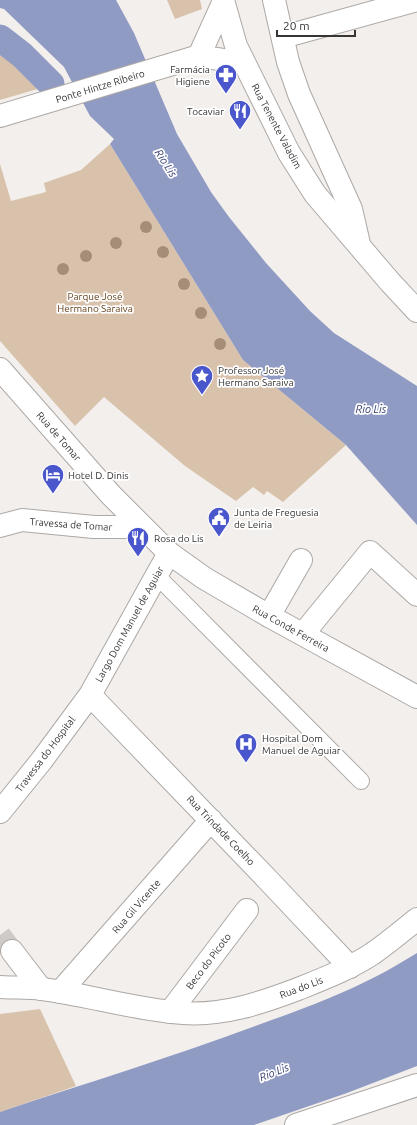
<svg xmlns="http://www.w3.org/2000/svg" width="417" height="1125" viewBox="0 0 417 1125" font-family="Ubuntu,sans-serif">
<style>
.green{fill:#d9c2ac}
.water{fill:#909bc4}
.lines{fill:none;stroke-linecap:round;stroke-linejoin:round}
.canal{stroke:#909bc4;stroke-width:27}
.pedestrian-tunnel{stroke:#cdcac7;stroke-width:22;stroke-dasharray:22 11;stroke-linecap:butt}
.service-casing{stroke:#aca8a5;stroke-width:18}
.pedestrian-casing{stroke:#aca8a5;stroke-width:24}
.minor-casing{stroke:#aca8a5;stroke-width:24}
.tertiary-casing{stroke:#aca8a5;stroke-width:24}
.secondary-casing{stroke:#aca8a5;stroke-width:24}
.service{stroke:#fff;stroke-width:16}
.pedestrian{stroke:#fff;stroke-width:22}
.minor{stroke:#fff;stroke-width:22}
.tertiary{stroke:#fff;stroke-width:22}
.secondary{stroke:#fff;stroke-width:22}
.tree{fill:#a48e77}
.labels{text-anchor:middle;stroke-width:3.5;stroke-linejoin:round;paint-order:stroke}
.poi-label{font-size:10px;fill:#363534;stroke:#fff;text-anchor:start}
.street-label{font-size:10px;fill:#363534;stroke:#fff}
.park-label{font-size:10px;fill:#633f17;stroke:#fff}
.water-label{font-size:11px;font-style:italic;fill:#313b70;stroke:#fff}
</style>
<rect width="100%" height="100%" fill="#f3efec"/>
<path class="green" d="M 167,0 L 200,0 L 202,9 L 175,19 Z
M 0,51 L 6,54 L 41,88 L 0,100 Z
M 110,144 L 243,360 L 346,445 L 283,502 L 267,491 L 264,495 L 253,487 L 236,501 L 185,466 L 104,397 L 75,426 L 0,341 L 0,164 L 11,201 L 46,192 L 44,183 L 81,170 Z
M 40,1009 L 76,1086 L 0,1112 L 0,1014 Z"/>
<path class="water" d="M 0,0 L 116,0 L 134,33 L 177,134 L 211,192 L 229,217 L 266,263 L 310,311 L 334,333 L 417,386 L 417,525 L 346,445 L 243,360 L 110,144 L 114,139 L 90,116 L 64,67 L 4,9 L 0,8 Z
M 417,953 L 417,1066 L 347,1093 L 254,1125 L 0,1125 L 0,1112 C 86,1083 173,1057 258,1025 C 297,1011 338,996 375,977 C 389,970 403,961 417,953 Z"/>
<g class="lines">
<path class="canal" d="M 0,38 L 22,55 L 51,84"/>
<path class="pedestrian-tunnel" d="M 0,935 L 12,951"/>
<g class="service-casing">
<path id="service" d="M 156,575 L 361,781"/>
</g>
<g class="pedestrian-casing">
<path id="pedestrian" d="M 269,616 L 301,560
M 303,634 L 370,552 L 417,595
M 12,951 L 41,989
M 296,1125 L 417,1085"/>
</g>
<g class="minor-casing">
<path id="minor" d="M 274,0 L 288,62 L 299,94 L 351,209 L 359,244
M 283,37 L 417,0
M 199,56 L 223,3
M 0,116 L 199,56 L 243,63
M 0,526 L 22,520 L 94,527 L 142,527
M 90,695 L 269,881 L 350,967
M 0,812 L 42,760 L 90,695 L 169,553
M 60,992 L 211,820
M 170,1012 L 247,910"/>
</g>
<g class="tertiary-casing">
<path id="tertiary" d="M 223,0 L 236,46 L 289,153 L 315,194 L 390,282 L 417,311
M 0,987 C 14,988 29,987 42,989 C 89,995 136,1010 183,1013 C 223,1016 261,1003 298,989 C 323,979 349,969 372,954 C 388,943 402,931 417,919"/>
</g>
<g class="secondary-casing">
<path id="secondary" d="M 0,369 L 111,495 L 169,553 L 204,578 L 269,616 L 417,697"/>
</g>
<use href="#service" class="service"/>
<use href="#pedestrian" class="pedestrian"/>
<use href="#minor" class="minor"/>
<use href="#tertiary" class="tertiary"/>
<use href="#secondary" class="secondary"/>
</g>
<g class="tree">
<circle cx="146" cy="227" r="6"/>
<circle cx="116" cy="243" r="6"/>
<circle cx="163" cy="252" r="6"/>
<circle cx="86" cy="256" r="6"/>
<circle cx="63" cy="269" r="6"/>
<circle cx="184" cy="284" r="6"/>
<circle cx="201" cy="313" r="6"/>
<circle cx="220" cy="344" r="6"/>
</g>
<defs>
<g id="pharmacy-pin" transform="scale(1.15)"><path d="M0 17L-7.5 6A9.5 9.5 0 1 1 7.5 6Z" fill="#4a57cc" stroke="#fff"/><path d="M-2-6h4v4h4v4h-4v4h-4v-4h-4v-4h4Z" fill="#fff"/></g>
<g id="restaurant-pin" transform="scale(1.15)"><path d="M0 17L-7.5 6A9.5 9.5 0 1 1 7.5 6Z" fill="#4a57cc" stroke="#fff"/><path d="M-5-6h1v4h1v-4h1v4h1v-4h1v5L-1.5 .5V6h-2V.5L-5-1ZM5-6V6H3V1.5H1.5Q1.5-4 5-6Z" fill="#fff"/></g>
<g id="sight-pin" transform="scale(1.15)"><path d="M0 17L-7.5 6A9.5 9.5 0 1 1 7.5 6Z" fill="#4a57cc" stroke="#fff"/><path d="M0-6L1.8-2.2L6-1.7L2.9 1.2L3.7 5.4L0 3.3L-3.7 5.4L-2.9 1.2L-6-1.7L-1.8-2.2Z" fill="#fff"/></g>
<g id="hotel-pin" transform="scale(1.15)"><path d="M0 17L-7.5 6A9.5 9.5 0 1 1 7.5 6Z" fill="#4a57cc" stroke="#fff"/><path d="M-6-4.5h1.5V1H6V5H4.5V3h-9V5H-6ZM-4 0a1.8 1.8 0 1 1 3.6 0ZM.5 0V-2.5h3Q6-2.5 6 0Z" fill="#fff"/></g>
<g id="civic-pin" transform="scale(1.15)"><path d="M0 17L-7.5 6A9.5 9.5 0 1 1 7.5 6Z" fill="#4a57cc" stroke="#fff"/><path d="M-.6-6.5H3V-4.5H.6V-3L4-1V1h2V6H-6V1h2V-1L-.6-3ZM-1.2 2.5V6h2.4V2.5Z" fill="#fff"/></g>
<g id="hospital-pin" transform="scale(1.15)"><path d="M0 17L-7.5 6A9.5 9.5 0 1 1 7.5 6Z" fill="#4a57cc" stroke="#fff"/><path d="M-5-5h3v3.5h4V-5h3V5h-3V1.5h-4V5h-3Z" fill="#fff"/></g>
</defs>
<g fill-rule="evenodd">
<use href="#pharmacy-pin" x="226" y="75"/>
<use href="#restaurant-pin" x="240" y="111"/>
<use href="#sight-pin" x="202" y="376"/>
<use href="#hotel-pin" x="53" y="475"/>
<use href="#civic-pin" x="219" y="518"/>
<use href="#restaurant-pin" x="138" y="538"/>
<use href="#hospital-pin" x="246" y="744"/>
</g>
<g class="labels">
<g class="poi-label">
<text x="210" y="73" text-anchor="end">Farmácia<tspan x="210" dy="12">Higiene</tspan></text>
<text x="224" y="115" text-anchor="end">Tocaviar</text>
<text x="218" y="374">Professor José<tspan x="218" dy="12">Hermano Saraiva</tspan></text>
<text x="68" y="479">Hotel D. Dinis</text>
<text x="234" y="516">Junta de Freguesia<tspan x="234" dy="12">de Leiria</tspan></text>
<text x="154" y="542">Rosa do Lis</text>
<text x="262" y="742">Hospital Dom<tspan x="262" dy="12">Manuel de Aguiar</tspan></text>
</g>
<g class="street-label">
<text transform="translate(100 86) rotate(-17)" y="4">Ponte Hintze Ribeiro</text>
<text transform="translate(277 126) rotate(62)" y="4">Rua Tenente Valadim</text>
<text transform="translate(59 436) rotate(49)" y="4">Rua de Tomar</text>
<text transform="translate(71 524) rotate(4)" y="4">Travessa de Tomar</text>
<text transform="translate(129 624) rotate(-61)" y="4">Largo Dom Manuel de Aguiar</text>
<text transform="translate(291 628) rotate(29)" y="4">Rua Conde Ferreira</text>
<text transform="translate(45 754) rotate(-53)" y="4">Travessa do Hospital</text>
<text transform="translate(221 830) rotate(46)" y="4">Rua Trindade Coelho</text>
<text transform="translate(136 906) rotate(-49)" y="4">Rua Gil Vicente</text>
<text transform="translate(208 961) rotate(-53)" y="4">Beco do Picoto</text>
<text transform="translate(301 987) rotate(-21)" y="4">Rua do Lis</text>
</g>
<g class="park-label">
<text x="95" y="300">Parque José<tspan x="95" dy="12">Hermano Saraiva</tspan></text>
</g>
<g class="water-label">
<text transform="translate(166 163) rotate(57)" y="4">Rio Lis</text>
<text x="371" y="413">Rio Lis</text>
<text transform="translate(274 1072) rotate(-22)" y="4">Rio Lis</text>
</g>
</g>
<path d="M277 30v6h78v-6" fill="none" stroke="#363534" stroke-width="2"/>
<text x="283" y="30" font-size="12" fill="#363534" stroke="#ffffff" stroke-width="3" paint-order="stroke">20 m</text>
</svg>
